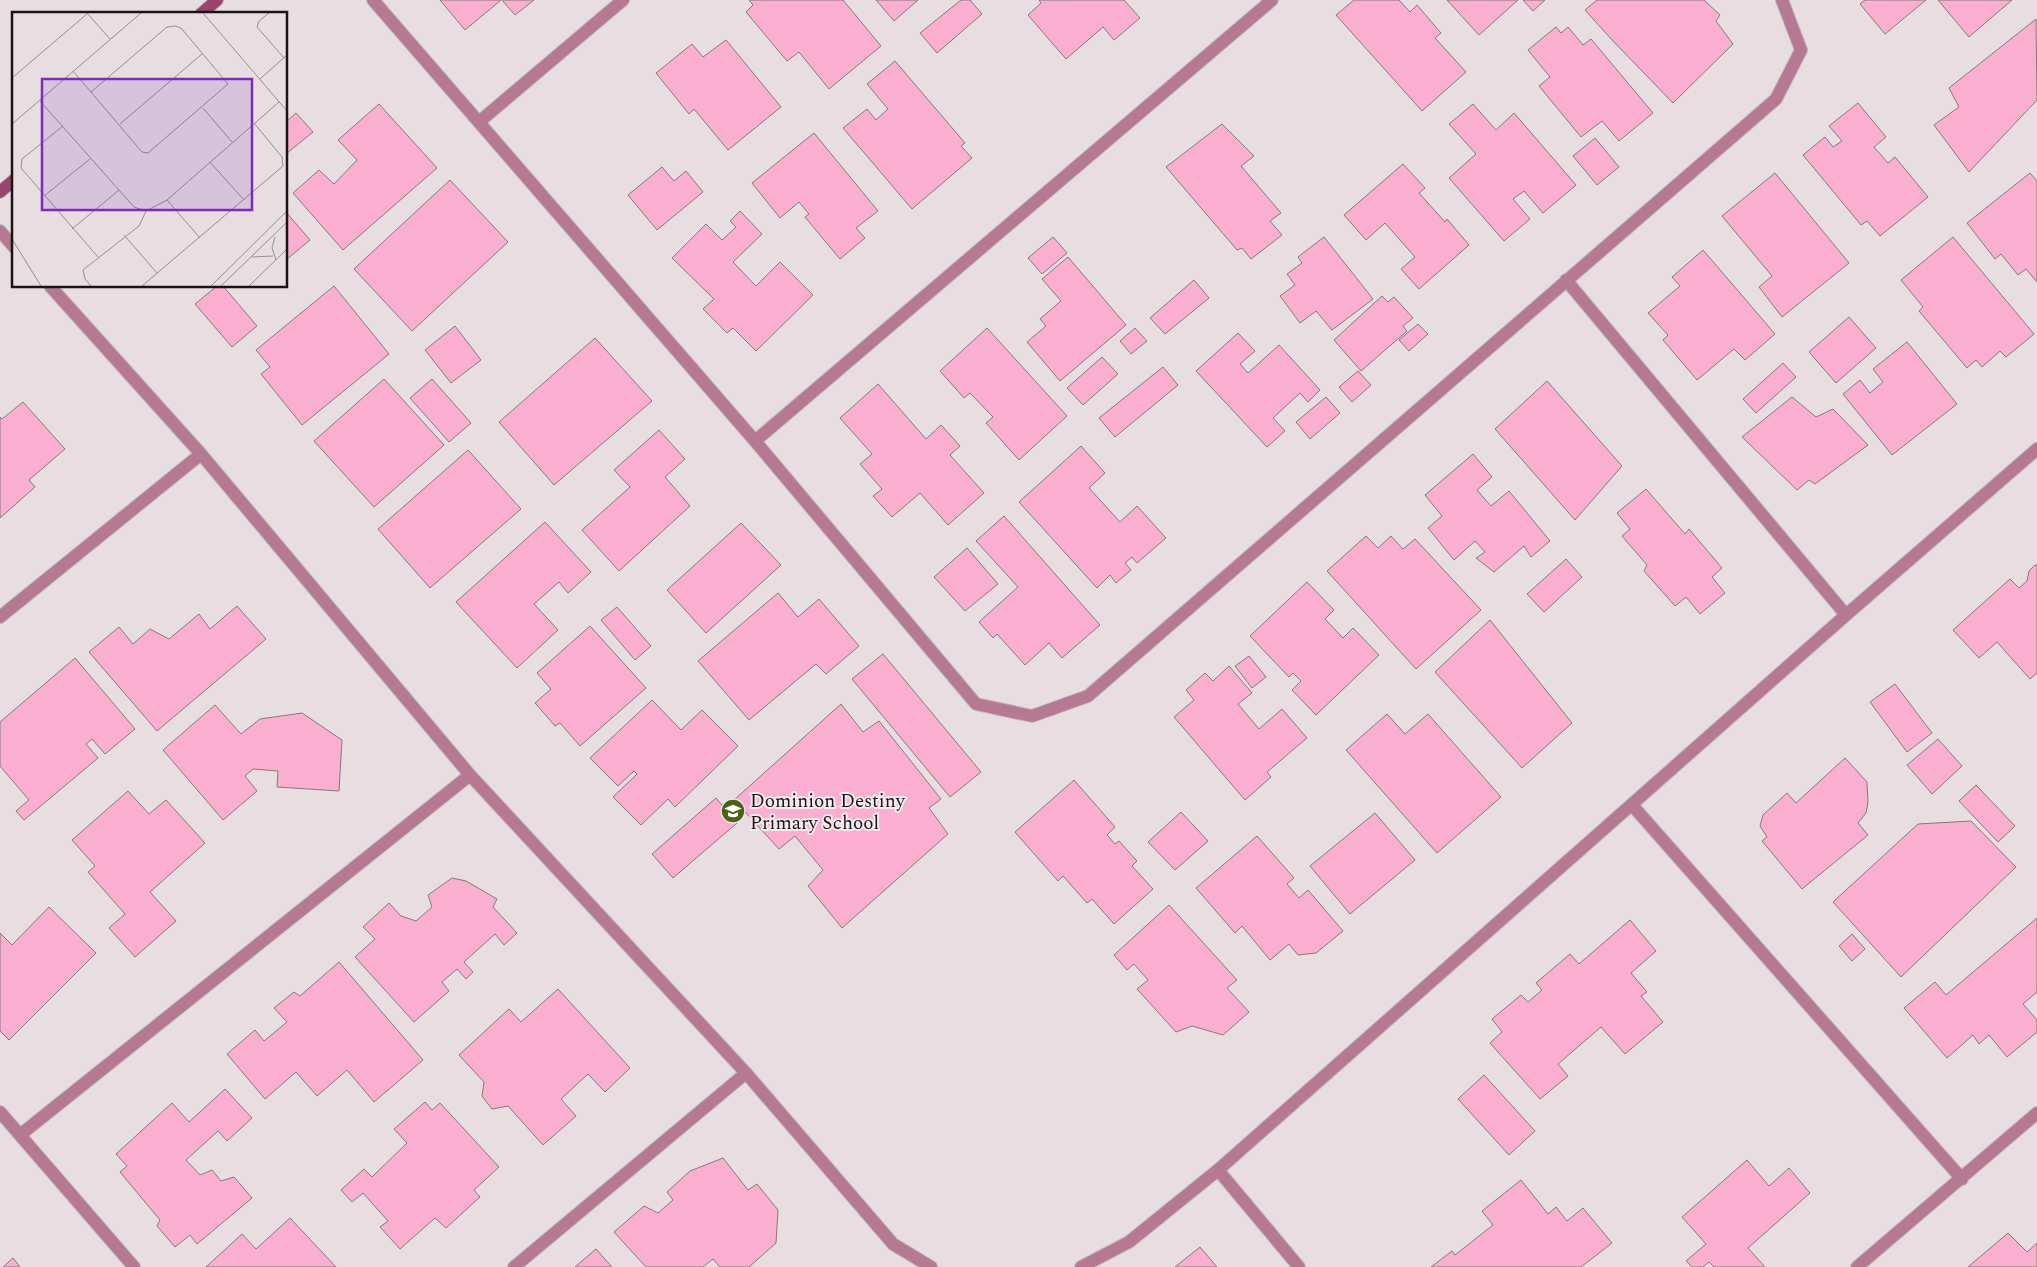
<svg xmlns="http://www.w3.org/2000/svg" width="2037" height="1267" viewBox="0 0 2037 1267" font-family="Spectral,serif">
<style>
.building{fill:#faafd0;stroke:#84797d}
.lines{fill:none;stroke-linecap:round;stroke-linejoin:round}
.street-casing{stroke:#c3b9bd;stroke-width:14}
.secondary-casing{stroke:#c3b9bd;stroke-width:14}
.street{stroke:#b57993;stroke-width:12}
.secondary{stroke:#9a456e;stroke-width:12}
.labels{text-anchor:middle;stroke-width:4;stroke-linejoin:round;paint-order:stroke}
.poi-label{font-size:19px;fill:#191517;stroke:#f5eaee;text-anchor:start}
.inset-road{fill:none;stroke:#958d90;stroke-width:1}
.view{fill:#7b2cbf;fill-opacity:0.15;stroke:#7b2cbf;stroke-width:2.5}
.inset-edge{fill:none;stroke:#191517;stroke-width:2.5}
</style>
<rect width="100%" height="100%" fill="#e8dde1"/>
<path class="building" d="M 440,0 L 501,0 L 465,30 Z
M 502,0 L 534,0 L 515,15 Z
M 749,0 L 843,0 L 881,46 L 829,89 L 799,52 L 787,61 L 746,12 L 753,5 Z
M 876,0 L 918,0 L 894,21 Z
M 961,0 L 970,0 L 982,14 L 937,53 L 920,33 Z
M 1039,0 L 1124,0 L 1140,18 L 1114,40 L 1103,27 L 1066,59 L 1028,15 L 1041,3 Z
M 1354,0 L 1399,0 L 1410,12 L 1417,5 L 1441,33 L 1435,38 L 1466,72 L 1422,111 L 1336,15 Z
M 1447,0 L 1518,0 L 1479,35 Z
M 1523,0 L 1545,0 L 1533,11 Z
M 1597,0 L 1704,0 L 1720,15 L 1716,21 L 1733,44 L 1673,103 L 1613,41 L 1585,10 Z
M 1865,0 L 1926,0 L 1885,34 L 1860,4 Z
M 1938,0 L 2012,0 L 1969,37 Z
M 2036,19 L 2037,100 L 1969,172 L 1934,125 L 1959,107 L 1949,88 Z
M 1556,27 L 1561,33 L 1568,27 L 1583,45 L 1591,39 L 1653,113 L 1619,141 L 1602,121 L 1581,137 L 1539,86 L 1550,77 L 1528,50 Z
M 726,40 L 781,107 L 728,150 L 694,109 L 689,114 L 656,73 L 692,44 L 703,57 Z
M 895,61 L 965,143 L 961,146 L 972,158 L 912,209 L 843,128 L 867,109 L 876,120 L 888,109 L 867,84 Z
M 1858,103 L 1886,137 L 1874,147 L 1888,163 L 1895,157 L 1928,197 L 1880,236 L 1867,221 L 1861,225 L 1803,155 L 1825,137 L 1833,147 L 1842,141 L 1829,126 Z
M 379,104 L 437,168 L 343,250 L 293,193 L 319,170 L 334,184 L 357,160 L 338,140 Z
M 1473,104 L 1496,130 L 1514,113 L 1576,185 L 1543,213 L 1524,191 L 1513,199 L 1530,219 L 1504,241 L 1449,178 L 1476,154 L 1449,124 Z
M 296,113 L 313,132 L 286,154 L 286,122 Z
M 1222,124 L 1254,156 L 1241,166 L 1281,213 L 1270,221 L 1282,235 L 1251,259 L 1242,248 L 1237,250 L 1166,167 Z
M 814,133 L 878,211 L 856,228 L 865,238 L 840,259 L 805,217 L 809,214 L 799,202 L 780,218 L 752,183 Z
M 1595,138 L 1619,167 L 1597,185 L 1573,156 Z
M 1403,164 L 1425,188 L 1419,193 L 1445,222 L 1447,219 L 1469,245 L 1419,289 L 1401,269 L 1415,257 L 1385,223 L 1366,240 L 1344,215 Z
M 662,167 L 674,181 L 686,171 L 703,192 L 657,230 L 628,195 Z
M 1775,173 L 1849,263 L 1782,317 L 1759,287 L 1772,276 L 1722,216 Z
M 2030,173 L 2037,181 L 2037,282 L 2026,269 L 2018,275 L 2001,254 L 1995,259 L 1967,223 Z
M 450,180 L 508,242 L 412,331 L 354,269 Z
M 740,211 L 762,234 L 733,262 L 756,286 L 780,262 L 813,295 L 756,351 L 733,328 L 727,333 L 703,309 L 714,299 L 672,258 L 706,224 L 722,240 L 736,227 L 730,221 Z
M 286,212 L 310,240 L 286,260 Z
M 1053,237 L 1067,253 L 1042,274 L 1028,258 Z
M 1324,237 L 1373,299 L 1332,330 L 1316,311 L 1300,323 L 1280,296 L 1295,285 L 1287,274 L 1302,263 L 1298,257 Z
M 1953,237 L 2034,334 L 2006,357 L 2000,351 L 1982,367 L 1976,360 L 1967,368 L 1919,311 L 1923,307 L 1901,280 Z
M 1703,250 L 1775,334 L 1745,360 L 1734,349 L 1697,380 L 1663,340 L 1668,335 L 1648,313 L 1680,286 L 1672,277 Z
M 1068,257 L 1126,325 L 1060,381 L 1027,342 L 1046,326 L 1040,319 L 1061,301 L 1042,279 Z
M 1194,280 L 1209,298 L 1165,334 L 1150,318 Z
M 217,286 L 223,286 L 257,326 L 232,347 L 195,304 Z
M 334,286 L 389,354 L 302,425 L 261,374 L 270,367 L 256,350 Z
M 1382,296 L 1388,302 L 1394,297 L 1413,318 L 1403,326 L 1407,331 L 1361,371 L 1334,340 Z
M 1849,317 L 1876,348 L 1836,383 L 1809,352 Z
M 1418,324 L 1428,334 L 1409,351 L 1399,340 Z
M 455,326 L 481,360 L 451,383 L 425,350 Z
M 987,328 L 1067,416 L 1019,460 L 986,423 L 993,417 L 970,393 L 964,398 L 940,371 Z
M 1135,328 L 1147,341 L 1131,354 L 1120,341 Z
M 1238,333 L 1255,351 L 1240,364 L 1248,373 L 1279,345 L 1320,390 L 1308,402 L 1300,393 L 1273,418 L 1285,431 L 1267,447 L 1196,371 Z
M 595,338 L 652,401 L 554,485 L 499,422 Z
M 1907,342 L 1957,404 L 1892,455 L 1843,394 L 1860,380 L 1870,393 L 1883,382 L 1873,369 Z
M 1102,357 L 1118,374 L 1083,405 L 1067,388 Z
M 1783,363 L 1796,377 L 1756,413 L 1743,399 Z
M 1163,367 L 1178,385 L 1115,437 L 1099,418 Z
M 1358,371 L 1371,385 L 1352,402 L 1339,387 Z
M 384,379 L 444,445 L 374,507 L 314,441 Z
M 432,379 L 471,423 L 449,442 L 410,398 Z
M 1547,381 L 1622,466 L 1575,520 L 1495,429 Z
M 878,384 L 926,439 L 941,425 L 960,446 L 950,455 L 984,493 L 948,525 L 920,493 L 892,517 L 873,496 L 882,489 L 860,464 L 872,454 L 840,418 Z
M 1326,397 L 1340,413 L 1310,439 L 1296,422 Z
M 1792,397 L 1816,417 L 1833,409 L 1868,445 L 1815,484 L 1809,480 L 1797,490 L 1742,437 Z
M 23,402 L 65,449 L 29,480 L 35,487 L 0,518 L 0,417 L 2,419 Z
M 659,430 L 685,459 L 665,477 L 690,506 L 619,571 L 582,530 L 630,487 L 614,470 Z
M 1081,446 L 1105,473 L 1089,488 L 1120,522 L 1137,506 L 1166,538 L 1137,563 L 1132,557 L 1125,563 L 1131,570 L 1116,583 L 1110,575 L 1097,588 L 1019,502 Z
M 468,450 L 521,509 L 430,588 L 378,529 Z
M 1473,454 L 1492,477 L 1477,490 L 1491,506 L 1509,491 L 1550,541 L 1531,557 L 1524,546 L 1494,572 L 1476,558 L 1485,552 L 1475,541 L 1454,560 L 1428,528 L 1442,516 L 1425,495 Z
M 1646,489 L 1685,534 L 1689,529 L 1722,568 L 1712,577 L 1725,593 L 1700,614 L 1686,597 L 1675,606 L 1644,571 L 1647,565 L 1622,536 L 1630,529 L 1617,513 Z
M 1004,516 L 1100,625 L 1062,658 L 1049,643 L 1025,665 L 997,634 L 993,638 L 979,622 L 1018,587 L 976,541 Z
M 545,522 L 591,572 L 568,593 L 559,582 L 534,604 L 558,630 L 517,668 L 456,602 Z
M 741,523 L 781,565 L 706,633 L 667,590 Z
M 1366,536 L 1378,548 L 1391,536 L 1403,549 L 1415,539 L 1481,610 L 1416,669 L 1327,571 Z
M 967,548 L 998,584 L 965,611 L 934,577 Z
M 1566,559 L 1582,577 L 1544,612 L 1527,594 Z
M 2035,565 L 2037,565 L 2037,673 L 2030,679 L 1997,642 L 1979,658 L 1953,630 L 2010,579 L 2019,588 L 2027,581 L 2029,571 Z
M 1307,582 L 1334,610 L 1325,619 L 1343,638 L 1353,628 L 1379,655 L 1316,715 L 1292,690 L 1301,681 L 1293,673 L 1289,677 L 1250,636 Z
M 778,593 L 798,617 L 819,599 L 859,646 L 826,674 L 816,664 L 749,720 L 698,661 Z
M 237,606 L 266,639 L 157,731 L 89,652 L 119,627 L 133,644 L 150,629 L 169,639 L 199,614 L 210,629 Z
M 617,607 L 651,646 L 635,660 L 601,620 Z
M 1490,620 L 1572,723 L 1522,768 L 1435,672 Z
M 590,626 L 646,688 L 580,746 L 560,723 L 555,726 L 535,703 L 551,689 L 537,673 Z
M 883,654 L 981,772 L 950,797 L 852,679 Z
M 1249,656 L 1266,677 L 1252,688 L 1235,666 Z
M 75,658 L 135,729 L 105,754 L 92,739 L 86,744 L 98,758 L 24,820 L 16,811 L 29,800 L 0,766 L 0,722 Z
M 1229,666 L 1252,693 L 1238,704 L 1259,729 L 1282,709 L 1307,738 L 1267,772 L 1271,777 L 1245,800 L 1174,717 L 1194,700 L 1186,690 L 1205,673 L 1213,681 Z
M 1895,684 L 1932,733 L 1907,752 L 1870,702 Z
M 652,700 L 681,730 L 702,710 L 738,746 L 675,807 L 668,799 L 641,825 L 613,797 L 637,774 L 634,771 L 618,786 L 590,758 Z
M 841,704 L 863,732 L 879,721 L 941,799 L 929,808 L 948,834 L 842,928 L 808,886 L 823,870 L 795,836 L 779,849 L 734,800 Z
M 215,705 L 241,734 L 260,719 L 302,713 L 342,740 L 339,791 L 277,787 L 278,771 L 253,769 L 245,776 L 257,791 L 223,820 L 163,750 Z
M 1387,714 L 1405,734 L 1428,714 L 1501,797 L 1437,853 L 1346,750 Z
M 1938,739 L 1962,766 L 1932,794 L 1907,765 Z
M 1845,758 L 1867,782 L 1868,802 L 1866,813 L 1858,823 L 1868,835 L 1802,889 L 1762,841 L 1767,837 L 1760,826 L 1763,815 L 1787,793 L 1796,803 Z
M 1074,780 L 1115,827 L 1107,835 L 1115,844 L 1119,841 L 1137,861 L 1132,866 L 1153,889 L 1114,924 L 1092,899 L 1087,903 L 1063,876 L 1058,881 L 1015,832 Z
M 1976,785 L 2015,826 L 1998,842 L 1959,801 Z
M 128,791 L 149,814 L 166,800 L 205,843 L 150,892 L 176,921 L 135,957 L 109,928 L 125,914 L 88,872 L 95,866 L 72,840 Z
M 716,798 L 737,823 L 673,878 L 652,854 Z
M 1181,812 L 1208,841 L 1175,870 L 1148,842 Z
M 1375,813 L 1415,860 L 1350,914 L 1310,866 Z
M 1971,821 L 2016,867 L 1901,977 L 1833,902 L 1918,824 Z
M 1257,836 L 1294,878 L 1287,884 L 1299,898 L 1308,890 L 1343,931 L 1316,953 L 1298,955 L 1289,944 L 1270,960 L 1242,926 L 1235,933 L 1196,888 Z
M 452,878 L 466,881 L 497,899 L 493,907 L 517,933 L 504,945 L 495,934 L 464,962 L 473,972 L 466,979 L 457,969 L 442,982 L 449,991 L 414,1022 L 355,957 L 375,939 L 363,927 L 389,903 L 401,916 L 416,921 L 432,907 L 428,895 Z
M 1169,905 L 1237,980 L 1227,988 L 1249,1012 L 1223,1035 L 1192,1026 L 1176,1032 L 1137,989 L 1148,980 L 1134,964 L 1127,970 L 1114,955 Z
M 49,907 L 96,953 L 9,1040 L 0,1031 L 0,933 L 12,945 Z
M 2037,918 L 2037,992 L 2023,1004 L 2037,1020 L 2037,1032 L 2007,1057 L 1989,1035 L 1979,1044 L 1973,1035 L 1947,1058 L 1904,1008 L 1935,982 L 1946,995 Z
M 1630,920 L 1656,951 L 1631,973 L 1647,992 L 1641,996 L 1663,1022 L 1625,1054 L 1601,1027 L 1558,1064 L 1568,1076 L 1540,1099 L 1490,1043 L 1502,1032 L 1492,1019 L 1521,995 L 1528,1002 L 1542,990 L 1536,983 L 1570,954 L 1579,964 Z
M 1852,934 L 1865,949 L 1852,961 L 1839,946 Z
M 339,962 L 423,1060 L 374,1102 L 347,1070 L 317,1096 L 296,1072 L 265,1099 L 227,1054 L 255,1030 L 264,1041 L 287,1022 L 274,1008 L 294,992 L 300,996 Z
M 558,989 L 630,1068 L 605,1092 L 588,1074 L 561,1099 L 576,1116 L 543,1145 L 508,1106 L 492,1109 L 482,1096 L 484,1082 L 459,1055 L 509,1009 L 521,1022 Z
M 1484,1075 L 1535,1131 L 1509,1155 L 1458,1099 Z
M 225,1089 L 252,1118 L 227,1141 L 218,1131 L 186,1160 L 200,1175 L 212,1170 L 221,1181 L 234,1177 L 252,1198 L 197,1244 L 190,1235 L 175,1247 L 157,1226 L 160,1220 L 120,1172 L 127,1166 L 116,1154 L 172,1103 L 189,1122 Z
M 425,1102 L 432,1110 L 440,1103 L 499,1167 L 474,1190 L 480,1197 L 446,1228 L 435,1218 L 400,1249 L 380,1227 L 388,1221 L 363,1193 L 352,1202 L 341,1190 L 364,1169 L 372,1177 L 407,1143 L 394,1129 Z
M 723,1158 L 748,1190 L 757,1184 L 778,1210 L 776,1243 L 749,1267 L 720,1267 L 713,1259 L 703,1267 L 646,1267 L 614,1232 L 644,1206 L 658,1213 L 673,1200 L 667,1192 L 690,1171 Z
M 1747,1160 L 1769,1186 L 1789,1168 L 1810,1193 L 1748,1248 L 1765,1267 L 1714,1267 L 1709,1262 L 1703,1267 L 1692,1267 L 1686,1261 L 1706,1244 L 1682,1217 Z
M 1521,1180 L 1548,1214 L 1556,1207 L 1567,1221 L 1583,1208 L 1612,1243 L 1581,1267 L 1431,1267 L 1452,1251 L 1455,1255 L 1493,1225 L 1482,1211 Z
M 290,1218 L 336,1267 L 206,1267 L 242,1234 L 256,1249 Z
M 2008,1233 L 2027,1252 L 2037,1243 L 2037,1267 L 1968,1267 Z
M 1200,1247 L 1217,1267 L 1175,1267 Z
M 596,1249 L 612,1267 L 575,1267 Z
M 13,1258 L 20,1267 L 3,1267 Z"/>
<g class="lines">
<g class="street-casing">
<path id="street" d="M 373,0 L 755,441 L 976,704 L 1032,716 L 1088,696 L 1776,99 L 1801,50 L 1782,0
M 479,122 L 623,0
M 0,231 L 14,247
M 1566,280 L 1846,615
M 50,286 L 201,454 L 470,775 L 746,1073 L 893,1244 L 931,1267
M 755,441 L 1272,0
M 0,617 L 201,454
M 1632,805 L 1962,1179
M 0,1112 L 134,1267
M 20,1135 L 470,775
M 1218,1170 L 1299,1267
M 514,1267 L 746,1073
M 1081,1267 L 1129,1242 L 1218,1170 L 1846,615 L 2037,449
M 1857,1267 L 2037,1113"/>
</g>
<g class="secondary-casing">
<path id="secondary" d="M 201,14 L 217,0
M 0,192 L 14,180"/>
</g>
<use href="#street" class="street"/>
<use href="#secondary" class="secondary"/>
</g>
<defs>
<g id="school-disc" transform="scale(1.25)"><circle r="9.5" fill="#4a6312" stroke="#f5eaee"/><path d="M0-5L7-2L0 1L-7-2ZM-4 1L0 2.5L4 1V4Q0 6-4 4Z" fill="#fff"/></g>
</defs>
<g fill-rule="evenodd">
<use href="#school-disc" x="733" y="811"/>
</g>
<g class="labels">
<g class="poi-label">
<text x="750" y="807">Dominion Destiny<tspan x="750" dy="22">Primary School</tspan></text>
</g>
</g>
<g transform="translate(12 12)">
<rect width="275" height="275" fill="#e8dde1"/>
<path class="inset-road" d="M 75,1 L 98,27M 191,1 L 275,99M 257,1 L 247,9 L 245,15 L 272,46M 61,59 L 130,140 L 136,141 L 216,72 L 169,16 L 163,14 L 155,15 L 79,80M 0,66 L 76,1M 248,67 L 275,43M 28,89 L 122,195 L 134,199 L 155,188 L 267,90M 191,96 L 220,130M 0,112 L 129,1M 108,112 L 190,42M 51,114 L 10,147 L 9,156 L 86,245M 198,150 L 232,188M 32,184 L 78,147M 155,188 L 188,226M 60,217 L 107,178M 112,223 L 145,261M 263,225 L 260,236 L 264,248M 0,227 L 29,274M 240,245 L 261,244M 79,274 L 73,267 L 71,258 L 127,214 L 134,199M 130,274 L 271,154 L 270,145 L 242,111M 199,274 L 275,199M 209,274 L 275,210M 237,274 L 275,237"/>
<path class="view" d="M 30,67 L 240,67 L 240,198 L 30,198 Z"/>
<rect width="275" height="275" class="inset-edge"/>
</g>
</svg>
